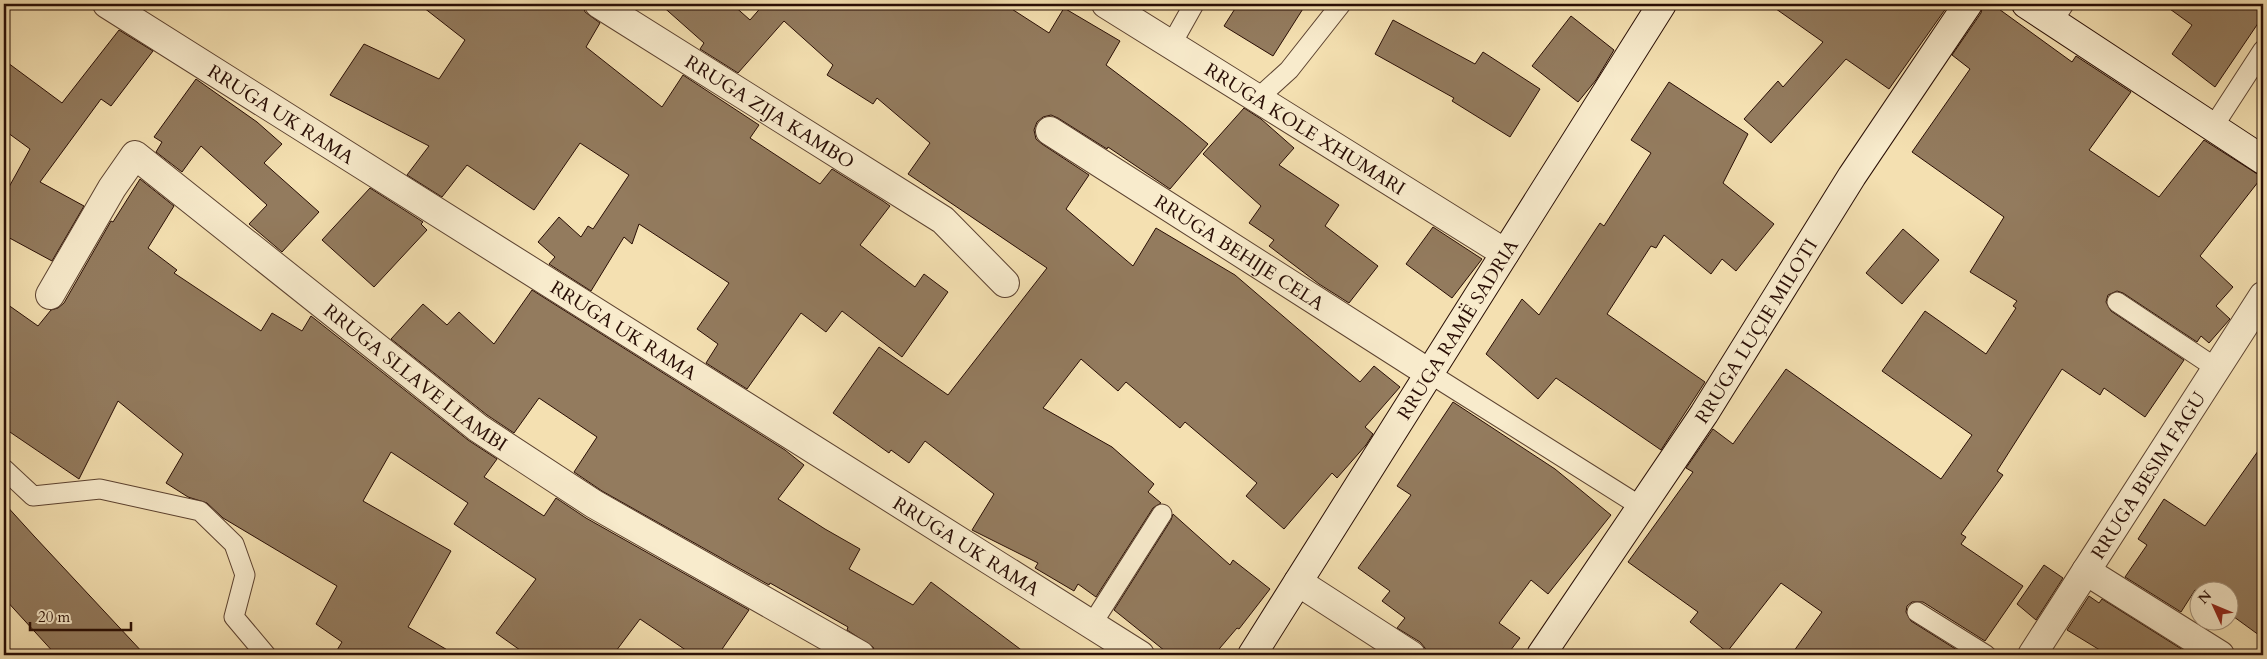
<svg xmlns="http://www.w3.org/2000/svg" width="2267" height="659" viewBox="0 0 2267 659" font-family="Cardo,serif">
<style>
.building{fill:#937b5e;stroke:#290e05}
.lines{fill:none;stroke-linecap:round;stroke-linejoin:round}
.lane-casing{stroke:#5c4230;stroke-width:21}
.street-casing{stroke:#5c4230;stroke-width:30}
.secondary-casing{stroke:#290e05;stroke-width:30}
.lane{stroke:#f8ebcc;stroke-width:19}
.street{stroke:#f8ebcc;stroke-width:28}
.secondary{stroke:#f8ebcc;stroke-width:28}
.labels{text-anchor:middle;stroke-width:4.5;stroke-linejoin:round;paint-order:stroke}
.street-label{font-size:19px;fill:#290e05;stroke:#f8ebcc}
</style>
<rect width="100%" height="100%" fill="#f4e0b1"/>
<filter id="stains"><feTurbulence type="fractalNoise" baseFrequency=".004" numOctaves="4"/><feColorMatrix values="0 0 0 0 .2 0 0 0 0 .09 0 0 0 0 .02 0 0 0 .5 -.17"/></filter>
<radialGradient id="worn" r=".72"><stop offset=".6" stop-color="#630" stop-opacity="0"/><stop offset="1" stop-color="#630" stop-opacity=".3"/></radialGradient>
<path class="building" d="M 419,4 L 583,4 L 585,12 L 600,23 L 586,47 L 662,107 L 683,75 L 759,125 L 750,138 L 820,184 L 832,169 L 883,201 L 890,206 L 860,245 L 915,287 L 924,274 L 948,292 L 902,357 L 842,311 L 826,332 L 801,313 L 747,389 L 706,363 L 718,344 L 697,329 L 729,283 L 639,224 L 632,244 L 624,237 L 591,291 L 549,264 L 555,257 L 538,242 L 559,217 L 581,237 L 588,226 L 593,229 L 629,175 L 580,143 L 534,210 L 467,165 L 442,197 L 407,175 L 429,146 L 330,95 L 364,44 L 439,79 L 465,40 Z
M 660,4 L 732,4 L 750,20 L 764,4 L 1004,4 L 1049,33 L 1064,8 L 1120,41 L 1106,65 L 1180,121 L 1208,144 L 1170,189 L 1108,147 L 1107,149 L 1058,118 L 1051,115 L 1043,117 L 1037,122 L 1034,130 L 1036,139 L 1042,144 L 1089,175 L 1066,209 L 1133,266 L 1156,228 L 1235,275 L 1360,382 L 1374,366 L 1400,387 L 1365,427 L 1373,434 L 1366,445 L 1337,478 L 1332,473 L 1284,529 L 1246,496 L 1257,483 L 1185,422 L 1180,428 L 1126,382 L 1118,391 L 1081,359 L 1043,408 L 1112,447 L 1154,484 L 1148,492 L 1161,503 L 1153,508 L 1096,597 L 1078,584 L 1074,591 L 1035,568 L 1038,563 L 972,530 L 994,494 L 925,441 L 909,463 L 891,450 L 889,453 L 833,413 L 879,347 L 948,395 L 1047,268 L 908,174 L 930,143 L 877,98 L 873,104 L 827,75 L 833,65 L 784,21 L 738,73 L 700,49 L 704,43 Z
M 1238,4 L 1306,4 L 1273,56 L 1224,26 Z
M 1769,4 L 1949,4 L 1889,89 L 1846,59 L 1771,143 L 1744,119 L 1778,81 L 1783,87 L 1823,42 Z
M 1983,4 L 1992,4 L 2072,62 L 2076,56 L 2131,92 L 2089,150 L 2159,197 L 2204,140 L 2262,177 L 2200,256 L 2233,287 L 2216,306 L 2230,319 L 2209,343 L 2201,336 L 2197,342 L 2123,293 L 2117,291 L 2108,295 L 2106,302 L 2111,311 L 2184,360 L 2145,417 L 2104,388 L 2100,395 L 2062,369 L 1997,471 L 2003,475 L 1961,534 L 1966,537 L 1961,544 L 2023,586 L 1985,641 L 1923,602 L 1912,602 L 1907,606 L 1906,612 L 1911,621 L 1965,655 L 1791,655 L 1822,612 L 1781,583 L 1727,652 L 1690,622 L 1698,612 L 1628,562 L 1693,472 L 1686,468 L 1713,429 L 1733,444 L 1786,369 L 1941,479 L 1972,435 L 1882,371 L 1925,311 L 1986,354 L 2016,308 L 2013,306 L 2017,301 L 1970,272 L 2004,217 L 1912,152 L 1970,69 L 1952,55 L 1981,13 Z
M 2163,4 L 2263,4 L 2263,16 L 2215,87 L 2172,54 L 2192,25 Z
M 1571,16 L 1614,50 L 1596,80 L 1578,102 L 1532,66 Z
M 1393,20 L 1475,64 L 1483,52 L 1540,89 L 1510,137 L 1452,101 L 1454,98 L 1375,54 Z
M 119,30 L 153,51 L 111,106 L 101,99 L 40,182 L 84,206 L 52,261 L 4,235 L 4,196 L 30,149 L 4,130 L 4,60 L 62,103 Z
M 196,79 L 257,122 L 282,144 L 264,163 L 319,212 L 282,252 L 249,224 L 267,205 L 201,146 L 182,172 L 156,152 L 162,142 L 154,137 Z
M 1669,82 L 1748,134 L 1723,183 L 1774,224 L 1736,271 L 1722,259 L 1711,274 L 1664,235 L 1656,248 L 1651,246 L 1607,314 L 1705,382 L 1661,450 L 1556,378 L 1538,399 L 1486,354 L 1522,299 L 1539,315 L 1600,223 L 1604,226 L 1651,153 L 1631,140 Z
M 1244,108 L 1261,119 L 1294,148 L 1279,165 L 1339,205 L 1325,226 L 1378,266 L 1349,303 L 1319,284 L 1269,246 L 1274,240 L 1249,223 L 1261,206 L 1203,154 Z
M 140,179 L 174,206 L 148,248 L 177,270 L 174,273 L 261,331 L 272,313 L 302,331 L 311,316 L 468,440 L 497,459 L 484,477 L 544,516 L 556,498 L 586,518 L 749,610 L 718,655 L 693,655 L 640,619 L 613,655 L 527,655 L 496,633 L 536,579 L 454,524 L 468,503 L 391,452 L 363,501 L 451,551 L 408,627 L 456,655 L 334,655 L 342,642 L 316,624 L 337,586 L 223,518 L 207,503 L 188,497 L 166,483 L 183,454 L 118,401 L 79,479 L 4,428 L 4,302 L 38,326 L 51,310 L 58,308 L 64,303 L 111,221 L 113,222 Z
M 370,188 L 423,222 L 421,224 L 427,230 L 374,287 L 322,240 Z
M 1433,227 L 1482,259 L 1452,298 L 1406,264 Z
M 1903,229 L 1939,260 L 1902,304 L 1866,273 Z
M 532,290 L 785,450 L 804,465 L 778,499 L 825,529 L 860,549 L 849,569 L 913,605 L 931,582 L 1028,655 L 876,655 L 873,647 L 847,630 L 848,627 L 770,583 L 769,585 L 602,491 L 574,472 L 597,437 L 539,398 L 514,433 L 487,415 L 391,339 L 423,304 L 447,325 L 459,312 L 494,344 Z
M 1453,402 L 1555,469 L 1611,515 L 1548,594 L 1531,580 L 1499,623 L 1520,638 L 1507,655 L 1427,655 L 1425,648 L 1420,642 L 1397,628 L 1405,618 L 1382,601 L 1390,591 L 1358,568 L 1411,495 L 1397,486 Z
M 2263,444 L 2263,638 L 2230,614 L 2230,592 L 2200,592 L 2200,593 L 2195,590 L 2181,612 L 2125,577 L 2147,545 L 2138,539 L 2164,499 L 2205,526 Z
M 4,503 L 34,536 L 145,655 L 56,655 L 4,598 Z
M 1173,514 L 1230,565 L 1233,560 L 1270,589 L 1239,629 L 1237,628 L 1214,655 L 1170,655 L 1114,610 L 1171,520 Z
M 2044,565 L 2063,578 L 2036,620 L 2017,604 Z
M 2089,596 L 2099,603 L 2102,599 L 2191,655 L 2108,655 L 2067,630 Z"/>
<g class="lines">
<g class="lane-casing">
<path id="lane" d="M 2053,21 L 2064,4
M 1171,45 L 1194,4
M 1257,99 L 1289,70 L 1341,4
M 2213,127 L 2263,50
M 2117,302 L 2216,368
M 1429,373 L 1640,506
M 4,469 L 33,496 L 100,489 L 200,511 L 234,544 L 245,575 L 234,617 L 266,655
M 1917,612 L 1986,655
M 1092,624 L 1162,514"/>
</g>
<g class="street-casing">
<g id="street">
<path id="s1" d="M 107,4 L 1140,655"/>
<path id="s2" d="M 599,4 L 943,220 L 1005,283"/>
<path id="s3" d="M 1106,4 L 1505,253"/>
<path id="s4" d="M 1050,131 L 1429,373"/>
<path id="s5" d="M 50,295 L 112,188 L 135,155 L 478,428 L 594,504 L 860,655"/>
<path d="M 2086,571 L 2220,655"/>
<path d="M 1298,582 L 1411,655"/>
<path id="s6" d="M 2032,655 L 2263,296"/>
</g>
</g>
<g class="secondary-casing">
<g id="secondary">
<path d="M 2026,4 L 2263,160"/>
<path id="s7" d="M 1252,655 L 1662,4"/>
<path id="s8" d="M 1541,655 L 1704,414 L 1852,176 L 1968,4"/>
</g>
</g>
<use href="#lane" class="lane"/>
<use href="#street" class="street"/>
<use href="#secondary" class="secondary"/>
</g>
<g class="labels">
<g class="street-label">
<text dy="7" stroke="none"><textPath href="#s2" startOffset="202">RRUGA ZIJA KAMBO</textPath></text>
<text dy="7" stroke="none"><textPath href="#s1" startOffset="206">RRUGA UK RAMA</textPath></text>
<text dy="7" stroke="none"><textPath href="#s3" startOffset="235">RRUGA KOLE XHUMARI</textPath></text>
<text dy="7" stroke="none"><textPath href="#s4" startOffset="225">RRUGA BEHIJE CELA</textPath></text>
<text dy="7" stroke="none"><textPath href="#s1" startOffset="611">RRUGA UK RAMA</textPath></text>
<text dy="7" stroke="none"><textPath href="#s7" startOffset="385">RRUGA RAMË SADRIA</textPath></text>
<text dy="7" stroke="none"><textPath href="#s8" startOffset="389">RRUGA LUÇIE MILOTI</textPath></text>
<text dy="7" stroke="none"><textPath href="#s5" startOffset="522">RRUGA SLLAVE LLAMBI</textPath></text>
<text dy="7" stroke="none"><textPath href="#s6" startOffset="214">RRUGA BESIM FAGU</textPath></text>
<text dy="7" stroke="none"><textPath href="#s1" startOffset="1016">RRUGA UK RAMA</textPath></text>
</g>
</g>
<rect width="2267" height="659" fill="none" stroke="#f4e0b1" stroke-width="20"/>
<rect x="5" y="5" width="2257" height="649" fill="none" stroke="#290e05" stroke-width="2.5"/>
<rect x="10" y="10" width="2247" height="639" fill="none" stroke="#290e05"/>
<g transform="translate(2214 606) rotate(314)"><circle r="24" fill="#f8ebcc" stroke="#a5937c"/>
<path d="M0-4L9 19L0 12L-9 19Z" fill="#8f2418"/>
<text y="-8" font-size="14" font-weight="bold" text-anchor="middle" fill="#290e05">N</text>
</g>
<path d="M30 622v8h101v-8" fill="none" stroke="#290e05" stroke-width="2.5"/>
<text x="38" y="622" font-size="15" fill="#290e05" stroke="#f8ebcc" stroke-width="4" paint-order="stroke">20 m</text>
<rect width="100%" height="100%" filter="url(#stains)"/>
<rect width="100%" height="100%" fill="url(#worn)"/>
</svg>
